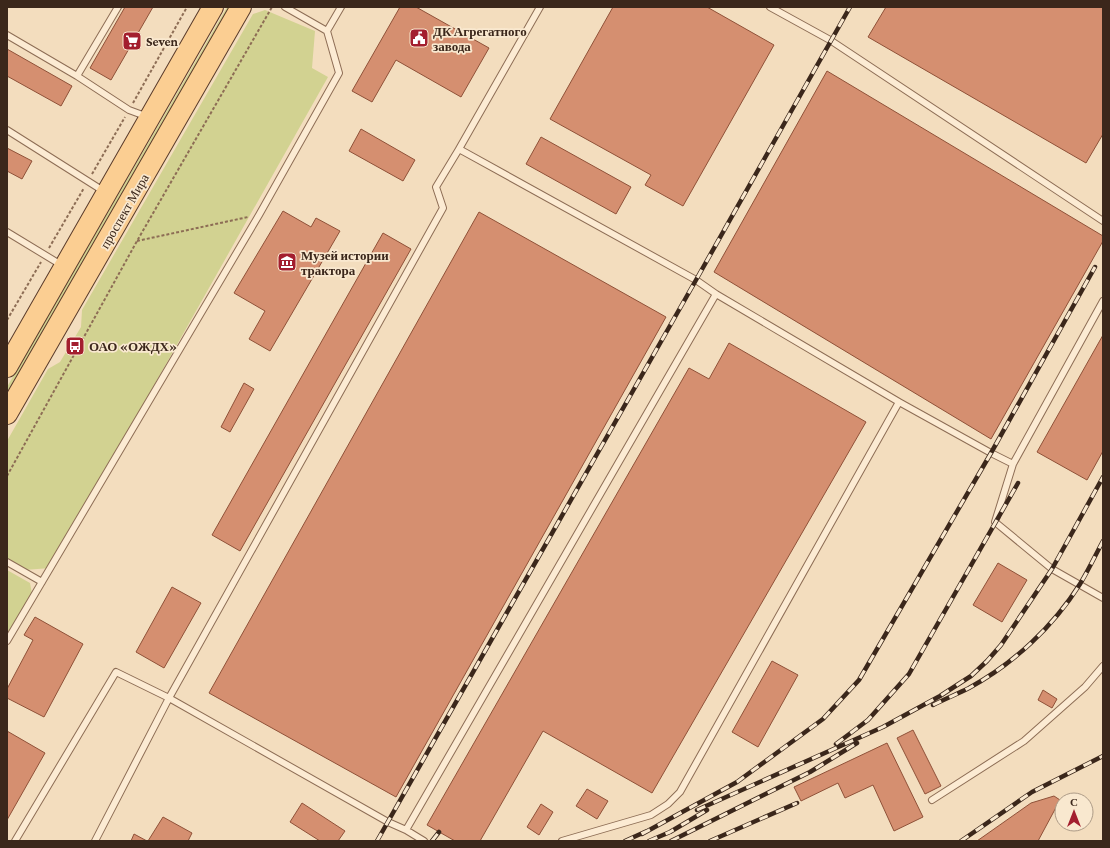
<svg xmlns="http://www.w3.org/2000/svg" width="1110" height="848" viewBox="0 0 1110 848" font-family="'Crimson Pro',serif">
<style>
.green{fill:#d2d291}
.building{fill:#d58f70;stroke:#8f5138}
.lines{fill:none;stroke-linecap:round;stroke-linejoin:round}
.lane-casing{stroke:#8d6d55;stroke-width:8}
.primary-casing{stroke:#5a3b2a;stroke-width:22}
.path{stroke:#8d6d55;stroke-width:2;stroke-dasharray:3 2;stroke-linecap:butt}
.lane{stroke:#fcebd3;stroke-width:6}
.primary{stroke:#fbce92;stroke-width:20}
.rail-casing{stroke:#3b271b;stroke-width:4.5}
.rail{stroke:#f9e8cf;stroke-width:3;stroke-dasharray:9;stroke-linecap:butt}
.labels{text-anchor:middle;stroke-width:3.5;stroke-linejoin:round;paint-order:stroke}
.poi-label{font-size:13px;font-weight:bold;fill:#3b271b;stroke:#f9e8cf;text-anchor:start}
.street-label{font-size:13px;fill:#3b271b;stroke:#f9e8cf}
</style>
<rect width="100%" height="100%" fill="#f3ddbe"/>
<path class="green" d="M 227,7 L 233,7 L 7,397 L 7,387 Z
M 265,10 L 315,31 L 312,68 L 328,77 L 51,568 L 24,570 L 7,558 L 7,441 L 48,369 L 60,362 L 81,327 L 82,310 L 253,14 Z
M 7,570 L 30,583 L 32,594 L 7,634 Z"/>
<path class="building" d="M 125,7 L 153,7 L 111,80 L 90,68 Z
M 400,7 L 416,7 L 489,48 L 461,97 L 396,60 L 372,102 L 352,91 Z
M 613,7 L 707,7 L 774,45 L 683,206 L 645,185 L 651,175 L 550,119 Z
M 886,7 L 1103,7 L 1103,134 L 1086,163 L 868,37 Z
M 7,49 L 72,86 L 61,106 L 7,76 Z
M 827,71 L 1103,236 L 1103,241 L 991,439 L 714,272 Z
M 361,129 L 415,160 L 403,181 L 349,151 Z
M 541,137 L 631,187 L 616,214 L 526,164 Z
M 7,148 L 32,161 L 22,179 L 7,171 Z
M 283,211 L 311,227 L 316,218 L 340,231 L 270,351 L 249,339 L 265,311 L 234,293 Z
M 479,212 L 666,317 L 396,797 L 209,693 Z
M 383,233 L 411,249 L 240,551 L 212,535 Z
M 1103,335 L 1103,451 L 1087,480 L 1037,452 Z
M 729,343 L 866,422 L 652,793 L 543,731 L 480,841 L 455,841 L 427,825 L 689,368 L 709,379 Z
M 244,383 L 254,389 L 230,432 L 221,427 Z
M 998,563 L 1027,580 L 1002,622 L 973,605 Z
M 172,587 L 201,603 L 164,668 L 136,652 Z
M 35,617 L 83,644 L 44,717 L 7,698 L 7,689 L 33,640 L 24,635 Z
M 772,661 L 798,675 L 758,747 L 732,732 Z
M 1043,690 L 1057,699 L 1052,708 L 1038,700 Z
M 913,730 L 941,786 L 925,794 L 897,738 Z
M 7,731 L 45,753 L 7,820 Z
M 887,743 L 923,817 L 894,831 L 873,785 L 845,798 L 838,783 L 801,801 L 794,787 Z
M 587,789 L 608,801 L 597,819 L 576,806 Z
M 1054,796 L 1060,800 L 1038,841 L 977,841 L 1031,803 Z
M 302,803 L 345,831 L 338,841 L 320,841 L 290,822 Z
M 541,804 L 553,812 L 539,835 L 527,827 Z
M 163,817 L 192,833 L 188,841 L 148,841 Z
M 134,834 L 147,841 L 131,841 Z"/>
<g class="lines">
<g class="lane-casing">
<path id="lane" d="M 285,7 L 327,31 L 341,7
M 770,7 L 830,40 L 1103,221
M 7,35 L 77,76 L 129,110 L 148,117
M 77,76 L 118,7
M 7,130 L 105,192
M 7,232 L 63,266
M 899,402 L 991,453 L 1013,464 L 1103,301
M 1013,464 L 995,522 L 1052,569 L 1103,598
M 7,562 L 42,582
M 7,641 L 259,215 L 339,73 L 327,31
M 932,800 L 1024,741 L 1085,687 L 1103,666
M 406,830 L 424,841
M 15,841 L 116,672 L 169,698 L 443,208 L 436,187 L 459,149 L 540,7
M 95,841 L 169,698 L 388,822 L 406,830 L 716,294 L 696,280 L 459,149
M 562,841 L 651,815 L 668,804 L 680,792 L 899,402 L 716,294"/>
</g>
<g class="primary-casing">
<path id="primary" d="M 7,367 L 213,7
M 7,414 L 241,7"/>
</g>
<path class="path" d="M 133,103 L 187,7
M 92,174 L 125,117
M 137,241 L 248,217
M 49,248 L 84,188
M 7,320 L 41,262
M 7,476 L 137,241 L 272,7"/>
<use href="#lane" class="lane"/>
<use href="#primary" class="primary"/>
<g class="rail-casing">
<path id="rail" d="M 933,705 C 945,699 957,694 969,688 C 1013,664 1053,627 1080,584 C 1088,571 1095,556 1103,541
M 836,744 L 868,720 L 909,674 L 1018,483
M 697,810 L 883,727 L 940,696 L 971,676 L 987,661 L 1001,645 L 1052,569 L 1103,477
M 642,834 L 737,782 L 823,719 L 859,680 L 991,453 L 1095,267
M 377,841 L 696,280 L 850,7
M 432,841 L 439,832
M 625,841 L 647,831
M 649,841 L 670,832 L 707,810
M 671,841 L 810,772 L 857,743
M 710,841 L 797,803
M 961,841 L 1032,792 L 1103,756"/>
</g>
<use href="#rail" class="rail"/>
</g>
<defs>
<g id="civic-square" transform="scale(1)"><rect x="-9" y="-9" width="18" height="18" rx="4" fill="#a31e2e" stroke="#f9e8cf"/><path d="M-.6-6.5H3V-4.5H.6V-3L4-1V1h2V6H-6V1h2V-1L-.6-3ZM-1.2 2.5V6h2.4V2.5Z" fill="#fff"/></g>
<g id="supermarket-square" transform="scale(1)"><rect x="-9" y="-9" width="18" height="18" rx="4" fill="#a31e2e" stroke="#f9e8cf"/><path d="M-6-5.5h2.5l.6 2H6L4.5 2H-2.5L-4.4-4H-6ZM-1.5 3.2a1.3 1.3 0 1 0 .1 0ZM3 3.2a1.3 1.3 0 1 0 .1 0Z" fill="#fff"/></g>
<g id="museum-square" transform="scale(1)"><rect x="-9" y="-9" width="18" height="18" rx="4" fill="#a31e2e" stroke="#f9e8cf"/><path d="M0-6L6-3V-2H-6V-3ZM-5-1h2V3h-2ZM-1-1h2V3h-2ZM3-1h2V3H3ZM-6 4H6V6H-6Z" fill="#fff"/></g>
<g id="bus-square" transform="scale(1)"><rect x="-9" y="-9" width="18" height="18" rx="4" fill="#a31e2e" stroke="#f9e8cf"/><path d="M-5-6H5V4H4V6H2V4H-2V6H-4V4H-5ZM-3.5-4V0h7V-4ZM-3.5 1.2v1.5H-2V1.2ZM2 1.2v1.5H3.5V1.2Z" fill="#fff"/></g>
</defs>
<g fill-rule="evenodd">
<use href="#civic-square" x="419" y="38"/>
<use href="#supermarket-square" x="132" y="41"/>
<use href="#museum-square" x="287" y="262"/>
<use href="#bus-square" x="75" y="346"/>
</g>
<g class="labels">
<g class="poi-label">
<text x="433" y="36">ДК Агрегатного<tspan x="433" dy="15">завода</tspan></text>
<text x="146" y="46">Seven</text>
<text x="301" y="260">Музей истории<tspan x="301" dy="15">трактора</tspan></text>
<text x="89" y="351">ОАО «ОЖДХ»</text>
</g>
<g class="street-label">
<text transform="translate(124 211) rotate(-60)" y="5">проспект Мира</text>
</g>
</g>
<rect width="1110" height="848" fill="none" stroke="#3b271b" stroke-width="16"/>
<g transform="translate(1074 812)"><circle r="19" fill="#f9e8cf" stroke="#ad9b87"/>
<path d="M0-3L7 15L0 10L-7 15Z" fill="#a31e2e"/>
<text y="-6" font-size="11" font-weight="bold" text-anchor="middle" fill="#3b271b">С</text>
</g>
</svg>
